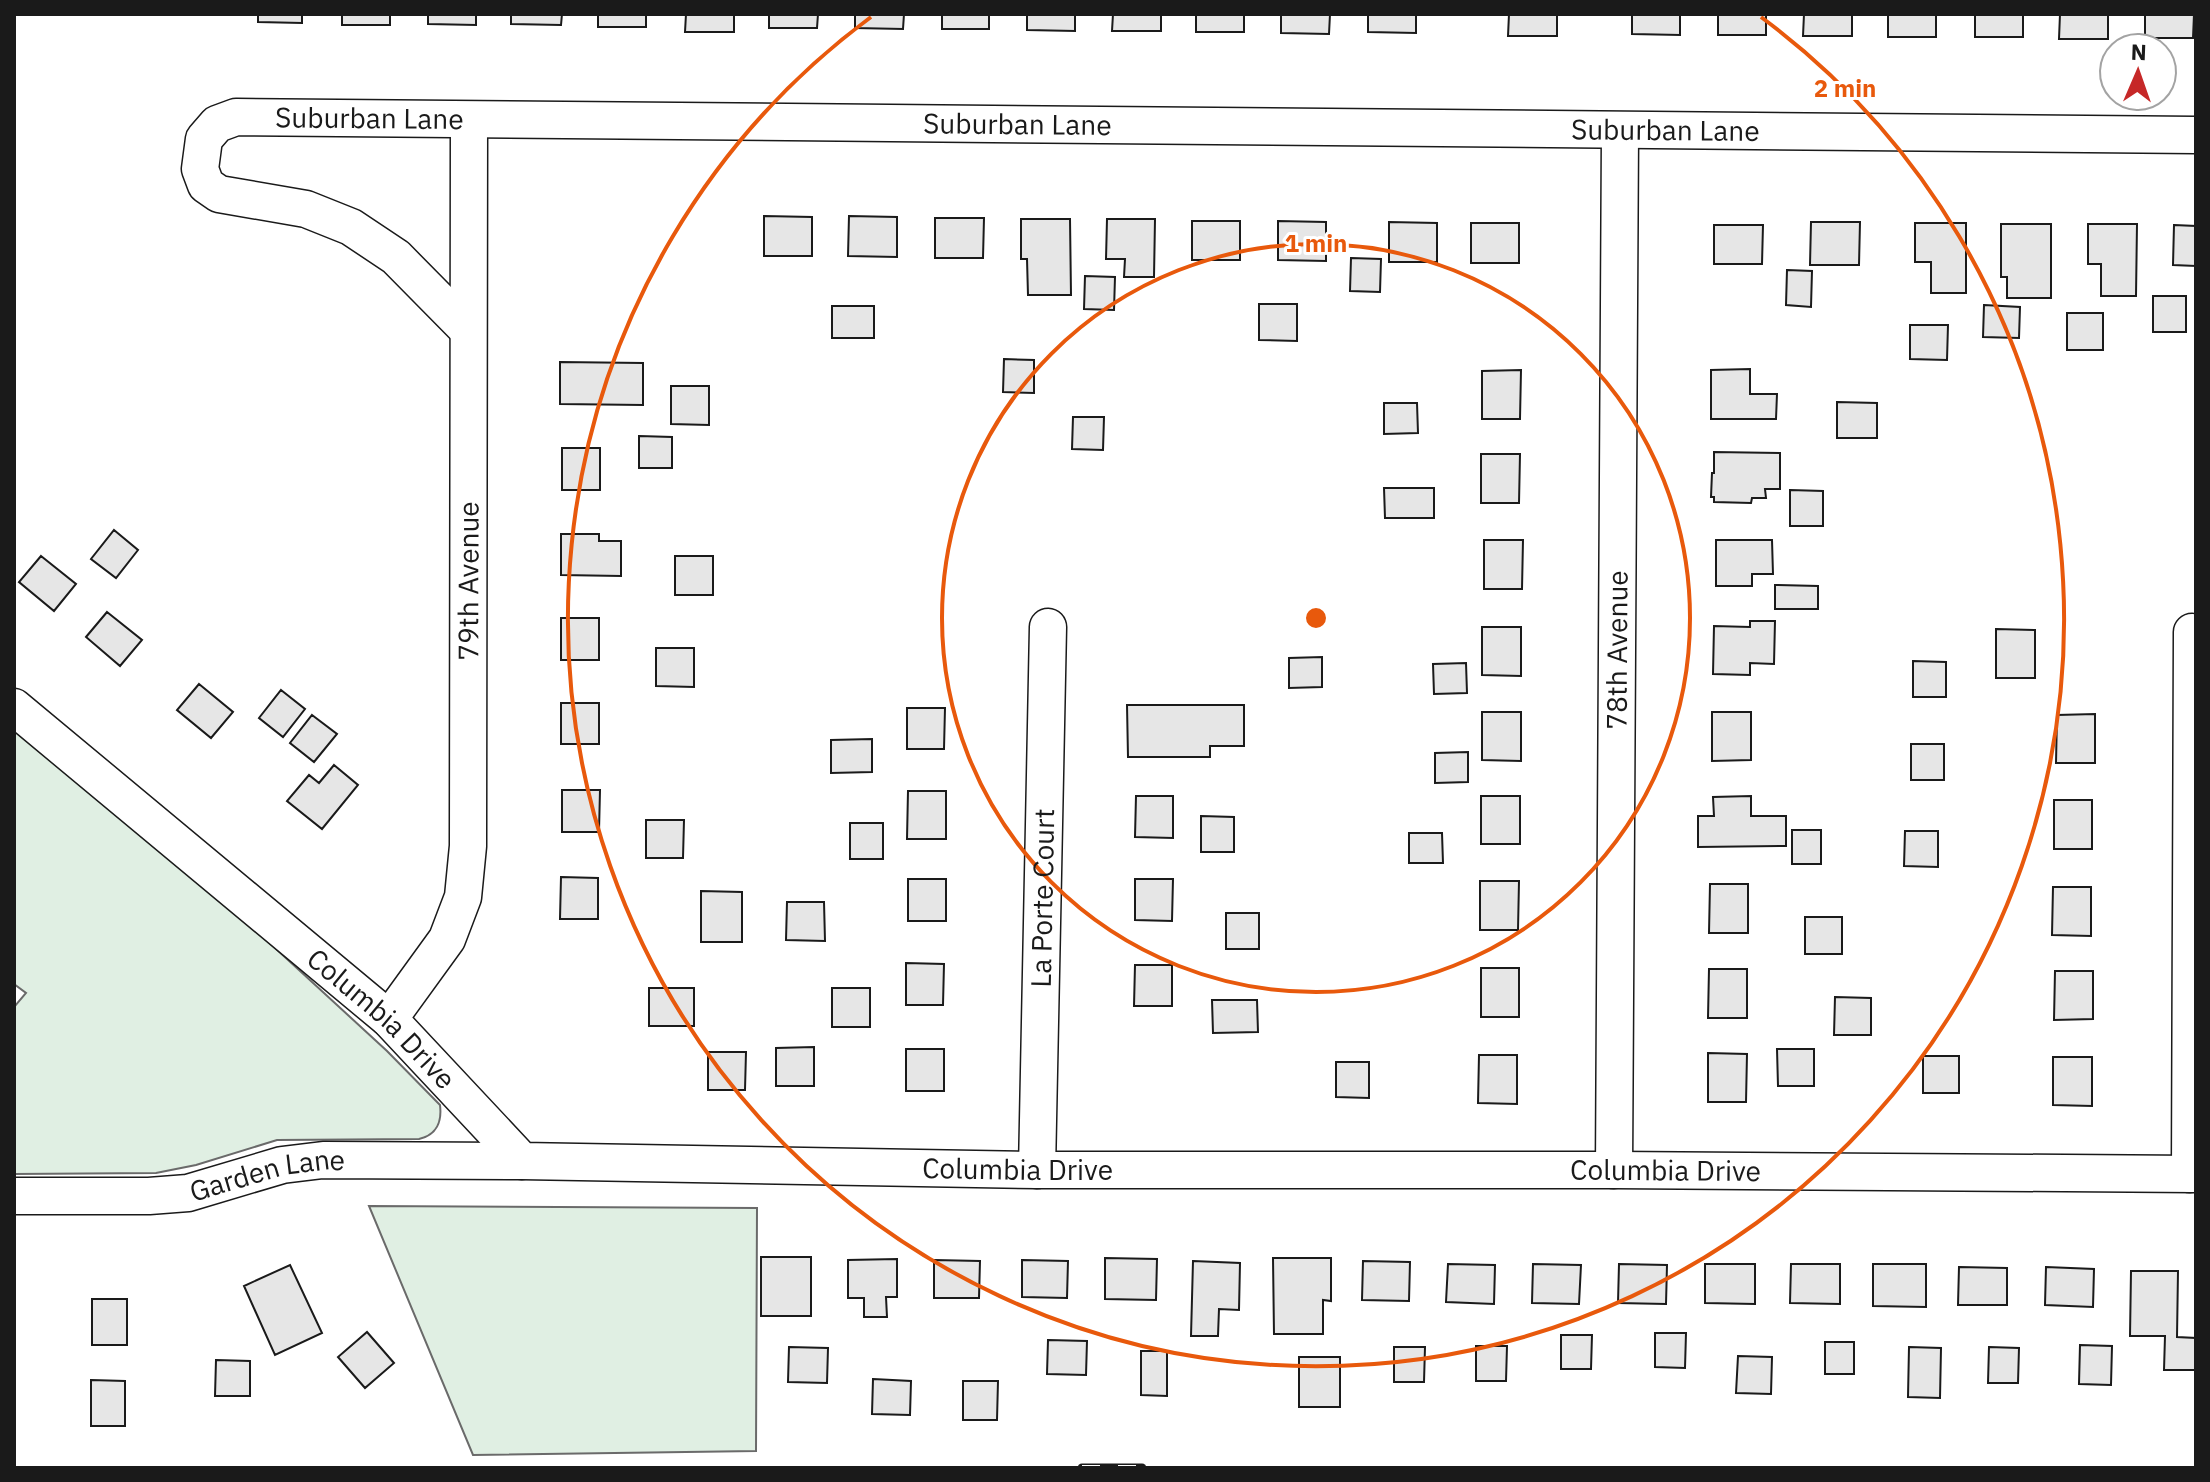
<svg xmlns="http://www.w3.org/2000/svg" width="2210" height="1482" viewBox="0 0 2210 1482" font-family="'IBM Plex Sans',sans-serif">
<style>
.green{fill:#e0efe3;stroke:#6a6a6a;stroke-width:2}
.building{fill:#e6e6e6;stroke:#1a1a1a;stroke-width:2}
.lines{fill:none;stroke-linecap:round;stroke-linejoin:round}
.minor-casing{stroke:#1a1a1a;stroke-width:39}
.minor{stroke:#fff;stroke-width:36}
.rail-casing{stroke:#1a1a1a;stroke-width:9}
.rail{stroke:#fff;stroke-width:6;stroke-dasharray:18;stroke-linecap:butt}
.ring{fill:none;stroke:#e8590c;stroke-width:4}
.labels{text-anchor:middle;stroke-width:6;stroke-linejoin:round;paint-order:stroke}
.street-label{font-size:28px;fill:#1a1a1a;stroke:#fff}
.centre{fill:#e8590c;stroke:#fff;stroke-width:4}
.ring-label{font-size:24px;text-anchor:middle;font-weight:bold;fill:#e8590c;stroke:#fff;stroke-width:6;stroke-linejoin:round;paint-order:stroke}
</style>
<rect width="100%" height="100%" fill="#fff"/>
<path class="green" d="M 14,726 L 249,924 L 387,1051 L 440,1105 C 442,1121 437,1135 419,1139 L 277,1140 L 196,1165 L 156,1173 L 14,1174 L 14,1007 L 26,993 L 14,984 Z
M 369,1206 L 757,1208 L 756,1451 L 473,1455 Z"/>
<path class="building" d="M 258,14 L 302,14 L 302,23 L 258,22 Z
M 342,14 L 390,14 L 390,25 L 342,25 Z
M 428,14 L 476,14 L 476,25 L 428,24 Z
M 511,14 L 562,14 L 561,25 L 511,24 Z
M 598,14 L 646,14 L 646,27 L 598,27 Z
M 686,14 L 734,14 L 734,32 L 685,32 Z
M 769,14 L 818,14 L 817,28 L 769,28 Z
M 855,14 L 904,14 L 903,29 L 855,28 Z
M 942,14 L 989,14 L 989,29 L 942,29 Z
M 1027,14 L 1075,14 L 1075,31 L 1027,30 Z
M 1113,14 L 1161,14 L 1161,31 L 1112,31 Z
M 1196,14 L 1244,14 L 1244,32 L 1196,32 Z
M 1281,14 L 1330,14 L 1329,34 L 1281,33 Z
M 1368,14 L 1416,14 L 1416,33 L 1368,32 Z
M 1509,14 L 1557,14 L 1557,36 L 1508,36 Z
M 1632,14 L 1680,14 L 1680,35 L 1632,34 Z
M 1718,14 L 1766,14 L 1766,35 L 1718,35 Z
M 1804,14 L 1852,14 L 1852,36 L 1803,36 Z
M 1888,14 L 1936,14 L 1936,37 L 1888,37 Z
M 1975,14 L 2023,14 L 2023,37 L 1975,37 Z
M 2060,14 L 2108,14 L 2108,39 L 2059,39 Z
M 2145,14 L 2194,14 L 2193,38 L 2145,38 Z
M 764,216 L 812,217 L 812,256 L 764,256 Z
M 849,216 L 897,217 L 897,257 L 848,256 Z
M 935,218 L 984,218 L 983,258 L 935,258 Z
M 1021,219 L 1070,219 L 1071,295 L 1028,295 L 1027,259 L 1021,259 Z
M 1107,219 L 1155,219 L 1154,277 L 1124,277 L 1125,259 L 1106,259 Z
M 1192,221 L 1240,221 L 1240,260 L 1192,260 Z
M 1278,221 L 1326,222 L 1326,261 L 1278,260 Z
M 1389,222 L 1437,223 L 1437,262 L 1389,262 Z
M 1811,222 L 1860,222 L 1859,265 L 1810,265 Z
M 1471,223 L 1519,223 L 1519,263 L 1471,263 Z
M 1915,223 L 1966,223 L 1966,293 L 1931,293 L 1931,262 L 1915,262 Z
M 2001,224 L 2051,224 L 2051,298 L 2007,298 L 2007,277 L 2001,277 Z
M 2088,224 L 2137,224 L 2136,296 L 2101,296 L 2101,264 L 2088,264 Z
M 1714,225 L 1763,225 L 1762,264 L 1714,264 Z
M 2174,225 L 2196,226 L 2196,266 L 2173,265 Z
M 1351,258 L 1381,259 L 1380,292 L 1350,291 Z
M 1787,270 L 1812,271 L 1811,307 L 1786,305 Z
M 1085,276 L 1115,277 L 1114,310 L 1084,309 Z
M 2153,296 L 2186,296 L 2186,332 L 2153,332 Z
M 1259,304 L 1297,304 L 1297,341 L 1259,340 Z
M 1984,305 L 2020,307 L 2019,338 L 1983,337 Z
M 832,306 L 874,306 L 874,338 L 832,338 Z
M 2067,313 L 2103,313 L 2103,350 L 2067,350 Z
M 1910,325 L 1948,325 L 1947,360 L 1910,359 Z
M 1004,359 L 1034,360 L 1034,393 L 1003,392 Z
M 560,362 L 643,363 L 643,405 L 560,404 Z
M 1750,369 L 1750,394 L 1777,394 L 1776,419 L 1711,419 L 1711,370 Z
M 1521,370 L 1520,419 L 1482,419 L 1482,371 Z
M 671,386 L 709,386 L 709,425 L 671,424 Z
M 1837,402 L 1877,403 L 1877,438 L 1837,438 Z
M 1384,403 L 1417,403 L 1418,433 L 1384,434 Z
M 1073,417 L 1104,417 L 1103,450 L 1072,449 Z
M 639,436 L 672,437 L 672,468 L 639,468 Z
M 562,448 L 600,448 L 600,490 L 562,490 Z
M 1714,452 L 1780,453 L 1780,489 L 1765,489 L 1766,498 L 1752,498 L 1751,503 L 1714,502 L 1714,497 L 1711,497 L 1712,473 L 1714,473 Z
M 1481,454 L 1520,454 L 1519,503 L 1481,503 Z
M 1384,488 L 1434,488 L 1434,518 L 1385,518 Z
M 1790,490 L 1823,491 L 1823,526 L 1790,526 Z
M 114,530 L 138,550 L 116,578 L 91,559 Z
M 561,534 L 599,534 L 599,541 L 621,541 L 621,576 L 561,575 Z
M 1484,540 L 1523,540 L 1522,589 L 1484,589 Z
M 1716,540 L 1772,540 L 1773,574 L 1752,574 L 1752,586 L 1716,586 Z
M 41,556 L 76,584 L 54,611 L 19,582 Z
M 675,556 L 713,556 L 713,595 L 675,595 Z
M 1775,585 L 1818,586 L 1818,609 L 1775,609 Z
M 107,612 L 142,640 L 120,666 L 86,637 Z
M 561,618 L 599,618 L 599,660 L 561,660 Z
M 1750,621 L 1775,621 L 1774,664 L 1750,663 L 1750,675 L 1713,674 L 1714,626 L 1750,627 Z
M 1482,627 L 1521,627 L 1521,676 L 1482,675 Z
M 1996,629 L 2035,630 L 2035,678 L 1996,678 Z
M 656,648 L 694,648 L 694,687 L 656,686 Z
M 1322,657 L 1322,687 L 1289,688 L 1289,658 Z
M 1913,661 L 1946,662 L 1946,697 L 1913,697 Z
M 1466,663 L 1467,693 L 1434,694 L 1433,664 Z
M 199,684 L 233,712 L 211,738 L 177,710 Z
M 281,690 L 305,709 L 283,737 L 259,718 Z
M 561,703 L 599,703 L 599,744 L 561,744 Z
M 1127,705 L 1244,705 L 1244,746 L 1210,746 L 1210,757 L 1128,757 Z
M 907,708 L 945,708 L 944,749 L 907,749 Z
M 1482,712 L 1521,712 L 1521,761 L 1482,760 Z
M 1712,712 L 1751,712 L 1751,760 L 1712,761 Z
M 2095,714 L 2095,763 L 2056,763 L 2057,715 Z
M 312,715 L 337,734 L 314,762 L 290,743 Z
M 872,739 L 872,772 L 831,773 L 831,740 Z
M 1911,744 L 1944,744 L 1944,780 L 1911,780 Z
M 1468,752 L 1468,782 L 1435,783 L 1435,753 Z
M 334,765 L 358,785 L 322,829 L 287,801 L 309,775 L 319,783 Z
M 562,790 L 600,790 L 599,832 L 562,832 Z
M 908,791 L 946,791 L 946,839 L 907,839 Z
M 1136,796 L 1173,796 L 1173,838 L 1135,837 Z
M 1481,796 L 1520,796 L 1520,844 L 1481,844 Z
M 1751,796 L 1751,816 L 1786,816 L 1786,846 L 1698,847 L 1698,816 L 1714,816 L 1713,797 Z
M 2054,800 L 2092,800 L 2092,849 L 2054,849 Z
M 1201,816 L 1234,817 L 1234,852 L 1201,852 Z
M 646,820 L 684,820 L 683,858 L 646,858 Z
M 850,823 L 883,823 L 883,859 L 850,859 Z
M 1792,830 L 1821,830 L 1821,864 L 1792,864 Z
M 1905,831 L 1938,831 L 1938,867 L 1904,866 Z
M 1409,833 L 1442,833 L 1443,863 L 1409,863 Z
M 561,877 L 598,878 L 598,919 L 560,919 Z
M 908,879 L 946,879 L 946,921 L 908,921 Z
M 1135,879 L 1173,879 L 1172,921 L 1135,920 Z
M 1480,881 L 1519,881 L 1518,930 L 1480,930 Z
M 1710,884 L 1748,884 L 1748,933 L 1709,933 Z
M 2053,887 L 2091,887 L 2091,936 L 2052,935 Z
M 701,891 L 742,892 L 742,942 L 701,942 Z
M 787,902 L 824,902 L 825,941 L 786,940 Z
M 1226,913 L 1259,913 L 1259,949 L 1226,949 Z
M 1805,917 L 1842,917 L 1842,954 L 1805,954 Z
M 906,963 L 944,964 L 943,1005 L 906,1005 Z
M 1135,965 L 1172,965 L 1172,1006 L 1134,1006 Z
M 1481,968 L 1519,968 L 1519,1017 L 1481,1017 Z
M 1709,969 L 1747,969 L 1747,1018 L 1708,1018 Z
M 2055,971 L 2093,971 L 2093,1019 L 2054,1020 Z
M 649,988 L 694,988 L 694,1026 L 649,1026 Z
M 832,988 L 870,988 L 870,1027 L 832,1027 Z
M 1835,997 L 1871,998 L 1871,1035 L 1834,1035 Z
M 1212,1000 L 1257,1000 L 1258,1032 L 1213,1033 Z
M 814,1047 L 814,1086 L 776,1086 L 776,1048 Z
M 906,1049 L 944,1049 L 944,1091 L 906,1091 Z
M 1777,1049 L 1814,1049 L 1814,1086 L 1778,1086 Z
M 708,1052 L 746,1052 L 745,1090 L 708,1090 Z
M 1708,1053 L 1747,1054 L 1746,1102 L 1708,1102 Z
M 1479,1055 L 1517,1055 L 1517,1104 L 1478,1103 Z
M 1923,1056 L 1959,1056 L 1959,1093 L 1923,1093 Z
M 2053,1057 L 2092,1057 L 2092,1106 L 2053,1105 Z
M 1336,1062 L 1369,1062 L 1369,1098 L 1336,1097 Z
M 761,1257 L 811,1257 L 811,1316 L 761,1316 Z
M 1105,1258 L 1157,1259 L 1156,1300 L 1105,1299 Z
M 1273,1258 L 1331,1258 L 1331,1301 L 1323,1300 L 1323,1334 L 1274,1334 Z
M 897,1259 L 897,1297 L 886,1297 L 887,1317 L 864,1317 L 864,1298 L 848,1298 L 848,1260 Z
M 934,1260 L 980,1261 L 979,1298 L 934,1298 Z
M 1022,1260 L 1068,1261 L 1067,1298 L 1022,1297 Z
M 1193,1261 L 1240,1263 L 1239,1310 L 1219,1309 L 1218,1336 L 1191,1336 Z
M 1363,1261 L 1410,1262 L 1409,1301 L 1362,1300 Z
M 1448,1264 L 1495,1265 L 1494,1304 L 1446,1302 Z
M 1533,1264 L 1581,1265 L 1579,1304 L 1532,1303 Z
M 1619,1264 L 1667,1265 L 1666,1304 L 1618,1303 Z
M 1705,1264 L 1755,1264 L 1755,1304 L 1705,1303 Z
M 1791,1264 L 1840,1264 L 1840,1304 L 1790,1303 Z
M 1873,1264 L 1926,1264 L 1926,1307 L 1873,1306 Z
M 290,1265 L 322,1333 L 275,1355 L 244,1286 Z
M 1959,1267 L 2007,1268 L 2007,1305 L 1958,1305 Z
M 2046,1267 L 2094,1269 L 2093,1307 L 2045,1305 Z
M 2131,1271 L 2178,1271 L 2177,1337 L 2196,1338 L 2196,1370 L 2164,1370 L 2165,1336 L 2130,1336 Z
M 92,1299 L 127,1299 L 127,1345 L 92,1345 Z
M 367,1332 L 394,1363 L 365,1388 L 338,1357 Z
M 1655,1333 L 1686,1333 L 1685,1368 L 1655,1367 Z
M 1561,1335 L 1592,1335 L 1591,1369 L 1561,1369 Z
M 1048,1340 L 1087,1341 L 1086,1375 L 1047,1374 Z
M 1825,1342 L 1854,1342 L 1854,1374 L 1825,1374 Z
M 2080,1345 L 2112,1346 L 2111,1385 L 2079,1384 Z
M 1476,1346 L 1507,1346 L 1506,1381 L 1476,1381 Z
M 789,1347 L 828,1348 L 827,1383 L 788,1382 Z
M 1394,1347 L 1425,1347 L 1424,1382 L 1394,1382 Z
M 1909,1347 L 1941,1348 L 1940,1398 L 1908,1397 Z
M 1989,1347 L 2019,1348 L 2018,1383 L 1988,1383 Z
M 1141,1351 L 1167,1351 L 1167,1396 L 1141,1395 Z
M 1738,1356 L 1772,1357 L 1771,1394 L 1736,1393 Z
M 1299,1357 L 1340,1357 L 1340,1407 L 1299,1407 Z
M 216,1360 L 250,1361 L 250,1396 L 215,1396 Z
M 873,1379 L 911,1381 L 910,1415 L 872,1414 Z
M 91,1380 L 125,1381 L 125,1426 L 91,1426 Z
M 963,1381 L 998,1381 L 997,1420 L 963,1420 Z"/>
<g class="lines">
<g class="minor-casing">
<g id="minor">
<path id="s1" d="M 468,330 L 396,257 L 351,227 L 306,209 L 219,194 L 206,185 L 200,169 L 204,139 L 217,124 L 236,117 L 2196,135"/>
<path id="s2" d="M 14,707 L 389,1019 L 522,1161 L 1037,1170 L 1614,1170 L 2196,1174"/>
<path id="s3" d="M 389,1019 L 447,939 L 463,897 L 468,846 L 469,120"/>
<path id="s4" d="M 1037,1170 L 1048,627"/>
<path id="s5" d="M 1614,1170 L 1620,132"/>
<path d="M 2190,1174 L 2192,632"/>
<path id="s6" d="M 14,1196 L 149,1196 L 188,1193 L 282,1165 L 323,1160 L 522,1161"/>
</g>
</g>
<use href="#minor" class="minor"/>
<g class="rail-casing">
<path id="rail" d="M 1082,1468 L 1142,1468"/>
</g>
<use href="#rail" class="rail"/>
</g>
<g class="ring">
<circle cx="1316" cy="618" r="374"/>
<path d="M1761 17A748 748 0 1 1 871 17"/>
</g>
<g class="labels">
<g class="street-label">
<text dy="10" stroke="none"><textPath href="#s1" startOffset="530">Suburban Lane</textPath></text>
<text dy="10" stroke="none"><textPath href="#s1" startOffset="1178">Suburban Lane</textPath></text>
<text dy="10" stroke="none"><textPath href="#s1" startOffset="1826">Suburban Lane</textPath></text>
<text dy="10" stroke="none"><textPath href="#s3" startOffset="460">79th Avenue</textPath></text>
<text dy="10" stroke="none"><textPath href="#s5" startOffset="520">78th Avenue</textPath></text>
<text dy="10" stroke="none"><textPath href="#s4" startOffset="272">La Porte Court</textPath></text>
<text dy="10" stroke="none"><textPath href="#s2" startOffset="482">Columbia Drive</textPath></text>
<text dy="10" stroke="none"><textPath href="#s2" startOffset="1178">Columbia Drive</textPath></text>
<text dy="10" stroke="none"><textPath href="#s2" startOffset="1826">Columbia Drive</textPath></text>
<text dy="10" stroke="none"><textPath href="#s6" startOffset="256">Garden Lane</textPath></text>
</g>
</g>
<circle cx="1316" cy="618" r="12" class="centre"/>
<g class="ring-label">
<text x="1845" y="97">2 min</text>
<text x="1316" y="252">1 min</text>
</g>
<rect width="2210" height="1482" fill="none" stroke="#1a1a1a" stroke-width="32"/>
<g transform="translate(2138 72) rotate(2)"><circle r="38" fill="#ffffff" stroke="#a3a3a3" stroke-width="2"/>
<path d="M0-6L14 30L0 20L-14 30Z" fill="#c62828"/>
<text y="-12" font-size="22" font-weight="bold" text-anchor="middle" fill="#1a1a1a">N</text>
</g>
</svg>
